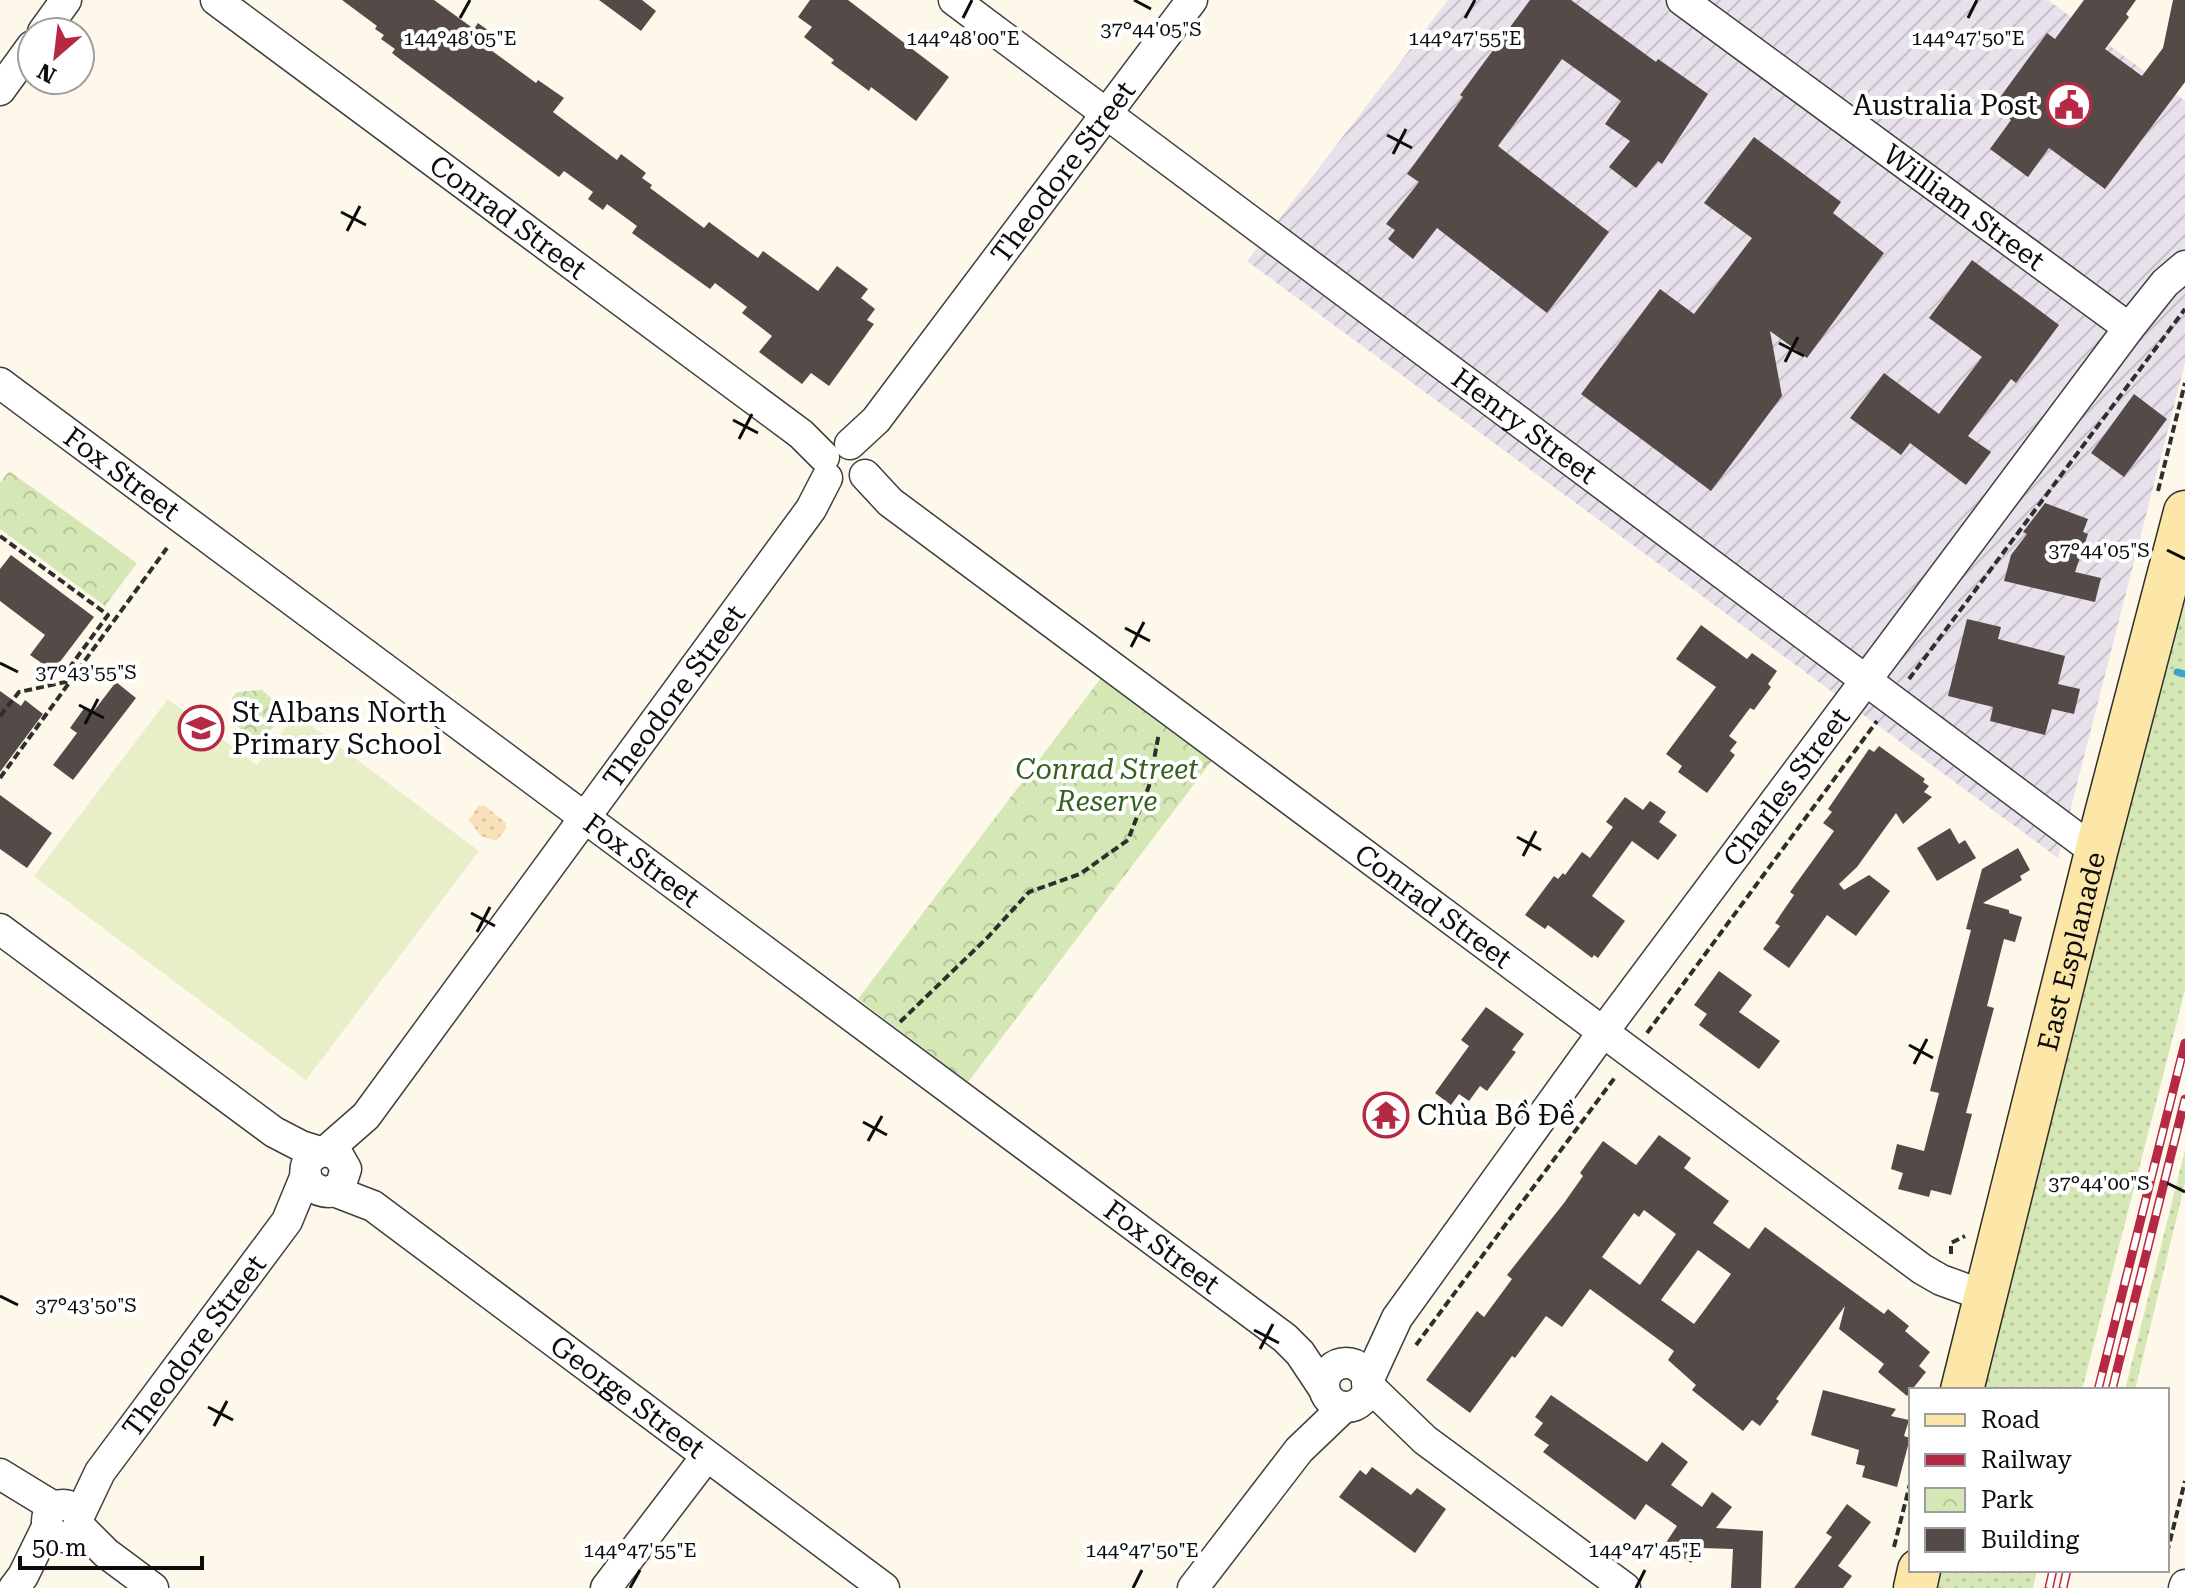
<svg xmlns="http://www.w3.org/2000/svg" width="2185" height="1588" viewBox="0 0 2185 1588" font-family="'Roboto Serif',serif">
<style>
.industrial{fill:url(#industrial-furrows)}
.grass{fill:url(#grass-dots)}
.sand{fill:url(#sand-dots)}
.park{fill:url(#park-crowns)}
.pitch{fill:#e7eec8}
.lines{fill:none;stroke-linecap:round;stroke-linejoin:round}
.stream{stroke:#3ba4c8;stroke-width:7}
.building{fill:#544b48;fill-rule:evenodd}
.street-casing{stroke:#3f3f3f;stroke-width:33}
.secondary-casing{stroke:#2e2e2e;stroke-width:45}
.path{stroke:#2e2e2e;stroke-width:4;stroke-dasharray:8 4;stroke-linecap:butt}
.street{stroke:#fff;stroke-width:30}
.secondary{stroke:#fce7a8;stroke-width:42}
.rail-casing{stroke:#b62944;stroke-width:9}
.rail{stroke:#fff;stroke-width:6;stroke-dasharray:18;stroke-linecap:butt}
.ticks{fill:none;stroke:#0c0c0c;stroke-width:3}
.labels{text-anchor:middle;stroke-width:8;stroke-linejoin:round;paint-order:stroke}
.poi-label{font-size:28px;fill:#0c0c0c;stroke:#fff;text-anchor:start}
.street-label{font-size:28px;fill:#0c0c0c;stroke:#fff}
.park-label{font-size:28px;font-style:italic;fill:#36601f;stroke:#fff}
.ticks-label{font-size:20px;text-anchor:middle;fill:#0c0c0c;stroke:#fff;stroke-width:8;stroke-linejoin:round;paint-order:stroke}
</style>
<defs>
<pattern id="industrial-furrows" width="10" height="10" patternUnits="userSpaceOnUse" patternTransform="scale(2)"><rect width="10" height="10" fill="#e8e0ea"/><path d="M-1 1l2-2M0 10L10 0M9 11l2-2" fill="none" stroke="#c6bfc8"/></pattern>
<pattern id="grass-dots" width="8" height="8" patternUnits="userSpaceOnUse" patternTransform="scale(2)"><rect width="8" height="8" fill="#d6e7b6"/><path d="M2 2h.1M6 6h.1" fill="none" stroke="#b6c59b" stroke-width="1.8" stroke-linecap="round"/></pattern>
<pattern id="sand-dots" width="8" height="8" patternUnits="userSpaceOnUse" patternTransform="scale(2)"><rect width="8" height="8" fill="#f8e1b9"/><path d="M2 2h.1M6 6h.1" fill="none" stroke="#d3c09e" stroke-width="1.8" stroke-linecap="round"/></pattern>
<pattern id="park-crowns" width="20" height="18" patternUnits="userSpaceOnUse" patternTransform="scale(2)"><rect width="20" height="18" fill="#d6e7b6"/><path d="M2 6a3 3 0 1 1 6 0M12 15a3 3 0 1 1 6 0" fill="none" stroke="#b6c59b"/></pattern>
</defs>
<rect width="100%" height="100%" fill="#fef8eb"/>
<path class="industrial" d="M 1448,0 L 2048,0 L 2185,101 L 2185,363 L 2058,858 L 1247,261 Z"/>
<path class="grass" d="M 2185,583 L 2185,990 L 2082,1390 L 1983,1390 Z
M 2185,1150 L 2185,1183 L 2135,1390 L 2125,1390 Z
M 1938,1570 L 2037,1570 L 2033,1588 L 1934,1588 Z"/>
<path class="sand" d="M 479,805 L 485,806 L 506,823 L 506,829 L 496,841 L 481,836 L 469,820 Z"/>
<path class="park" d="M 9,471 L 137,563 L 105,606 L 0,529 L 0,483 Z
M 1104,674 L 1214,758 L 968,1082 L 858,999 Z
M 262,690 L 287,712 L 258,744 L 234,723 L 232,698 L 237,692 Z"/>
<path class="pitch" d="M 168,699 L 257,765 L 296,714 L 479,851 L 306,1080 L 34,876 Z"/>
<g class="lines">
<path class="stream" d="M 2177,672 L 2185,674"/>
</g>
<path class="building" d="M 342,0 L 434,0 L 474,29 L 478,23 L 496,36 L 488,48 L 536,83 L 538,80 L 564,98 L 553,112 L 617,160 L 621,154 L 646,173 L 642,178 L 652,185 L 650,188 L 704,228 L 709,222 L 758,258 L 763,251 L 818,291 L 837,266 L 868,289 L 861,298 L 875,309 L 867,320 L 874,324 L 829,386 L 811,373 L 802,384 L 759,352 L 772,336 L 742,313 L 747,307 L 715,283 L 710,289 L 632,233 L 637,226 L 607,204 L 603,210 L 588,199 L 593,192 L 564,171 L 559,177 L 401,60 L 392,53 L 395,49 L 381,39 L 384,35 L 375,29 L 377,26 Z
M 599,0 L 642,0 L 656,11 L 641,31 Z
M 810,0 L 848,0 L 949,77 L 916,121 L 871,87 L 869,91 L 831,63 L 834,60 L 804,37 L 812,27 L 798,17 Z
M 1530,0 L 1571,0 L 1656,62 L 1658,59 L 1708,94 L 1662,164 L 1658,161 L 1636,188 L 1609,167 L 1630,141 L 1605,124 L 1621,101 L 1562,59 L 1498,146 L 1609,232 L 1547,313 L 1437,228 L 1413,259 L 1388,239 L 1395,230 L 1386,224 L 1419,182 L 1407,174 L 1463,97 L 1460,95 Z
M 2084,0 L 2136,0 L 2126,14 L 2129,17 L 2105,49 L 2142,76 L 2163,48 L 2173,0 L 2185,0 L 2185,82 L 2105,189 L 2049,148 L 2028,177 L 1990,149 L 2011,120 L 1993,107 L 2047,33 L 2055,39 Z
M 1754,137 L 1841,202 L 1833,213 L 1884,253 L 1807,358 L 1770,331 L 1782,396 L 1711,491 L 1581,394 L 1660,289 L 1694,314 L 1752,238 L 1704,203 Z
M 1972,260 L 2059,325 L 2016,383 L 2011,379 L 1968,436 L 1991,452 L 1966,485 L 1910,443 L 1901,455 L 1850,418 L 1884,373 L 1939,414 L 1982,357 L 1929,318 Z
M 2134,394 L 2167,419 L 2124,477 L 2091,453 Z
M 2045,503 L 2088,519 L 2083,532 L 2088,534 L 2075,572 L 2101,578 L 2095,602 L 2004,581 L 2011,555 L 2027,534 L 2023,532 Z
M 11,555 L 94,617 L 53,671 L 30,655 L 45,635 L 0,601 L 0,569 Z
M 1967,619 L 2001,627 L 1998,639 L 2065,656 L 2058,684 L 2080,689 L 2074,714 L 2052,709 L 2045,735 L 1990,721 L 1993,707 L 1948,696 Z
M 1701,625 L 1747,659 L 1752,653 L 1777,671 L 1768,684 L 1771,687 L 1754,710 L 1750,708 L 1729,736 L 1737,742 L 1730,751 L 1735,755 L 1707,793 L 1678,772 L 1682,766 L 1666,754 L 1716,687 L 1676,659 Z
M 116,682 L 136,698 L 73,780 L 53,765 L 77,733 L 70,728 L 85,707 L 93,712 Z
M 0,691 L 21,706 L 25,700 L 43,714 L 0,772 Z
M 1879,746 L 1925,779 L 1923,782 L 1929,786 L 1924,792 L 1932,797 L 1903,824 L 1896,813 L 1857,867 L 1839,884 L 1844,890 L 1869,875 L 1890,891 L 1856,936 L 1827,915 L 1789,968 L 1763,949 L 1780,926 L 1775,923 L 1794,895 L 1790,892 L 1834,831 L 1823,823 L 1832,812 L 1828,809 L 1869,749 L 1874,752 Z
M 0,795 L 52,833 L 27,868 L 0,849 Z
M 1625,797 L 1643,810 L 1650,801 L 1666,812 L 1659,822 L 1677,835 L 1658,860 L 1632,841 L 1592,896 L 1625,921 L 1598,958 L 1594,955 L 1592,958 L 1548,925 L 1545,929 L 1525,915 L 1554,876 L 1558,879 L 1563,873 L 1565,875 L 1582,852 L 1590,858 L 1613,827 L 1606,822 Z
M 1950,828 L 1959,844 L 1965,840 L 1976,858 L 1937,881 L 1917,848 Z
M 2018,848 L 2030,870 L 2020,876 L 2022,880 L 1983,903 L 2009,910 L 2009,913 L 2022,917 L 2015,942 L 2004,939 L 1987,1006 L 1994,1008 L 1966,1113 L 1972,1114 L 1951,1195 L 1931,1190 L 1929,1197 L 1898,1189 L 1903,1173 L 1891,1169 L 1897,1144 L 1924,1151 L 1939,1093 L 1930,1091 L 1971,930 L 1966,929 L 1982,869 Z
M 1719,971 L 1752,995 L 1739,1012 L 1780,1041 L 1759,1069 L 1699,1025 L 1707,1014 L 1694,1005 Z
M 1486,1007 L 1524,1034 L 1512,1050 L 1516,1052 L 1487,1091 L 1480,1086 L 1469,1101 L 1459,1094 L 1451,1105 L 1435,1093 L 1469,1046 L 1461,1040 Z
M 1659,1135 L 1691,1158 L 1684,1168 L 1729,1201 L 1713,1223 L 1749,1249 L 1765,1227 L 1884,1314 L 1888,1309 L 1909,1326 L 1905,1331 L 1930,1352 L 1919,1366 L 1926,1372 L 1907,1396 L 1878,1372 L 1884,1364 L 1839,1329 L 1845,1306 L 1776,1399 L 1779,1401 L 1760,1426 L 1752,1420 L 1743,1431 L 1692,1390 L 1696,1385 L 1668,1360 L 1674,1351 L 1590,1289 L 1562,1327 L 1546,1316 L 1515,1358 L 1512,1356 L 1470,1413 L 1426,1380 L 1477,1311 L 1484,1317 L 1512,1279 L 1507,1275 L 1564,1203 L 1583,1176 L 1580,1173 L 1603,1141 L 1636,1165 ZM 1644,1210 L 1676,1234 L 1640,1285 L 1602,1257 L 1634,1213 L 1639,1217 ZM 1698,1250 L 1731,1274 L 1694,1324 L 1661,1300 Z
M 1823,1390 L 1896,1409 L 1891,1416 L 1909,1420 L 1904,1436 L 1910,1438 L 1897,1487 L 1862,1477 L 1865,1466 L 1856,1464 L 1859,1450 L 1811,1435 Z
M 1551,1395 L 1647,1462 L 1662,1442 L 1688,1462 L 1671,1485 L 1702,1507 L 1712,1492 L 1732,1507 L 1716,1528 L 1763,1531 L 1761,1588 L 1731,1588 L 1733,1549 L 1702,1548 L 1691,1563 L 1665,1544 L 1677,1526 L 1646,1504 L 1635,1520 L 1543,1452 L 1549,1445 L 1534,1435 L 1543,1423 L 1535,1417 Z
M 1372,1467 L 1411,1495 L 1417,1488 L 1446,1509 L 1415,1553 L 1339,1497 L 1360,1470 L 1366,1475 Z
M 1847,1504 L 1871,1522 L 1838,1566 L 1852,1576 L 1843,1588 L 1794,1588 L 1832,1537 L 1826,1533 Z"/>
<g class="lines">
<g class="street-casing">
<g id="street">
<path id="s1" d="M 216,0 L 801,434 L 824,457"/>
<path id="s2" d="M 954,0 L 2096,852"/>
<path id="s3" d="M 1682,0 L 2129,328"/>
<path d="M 43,32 L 66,0"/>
<path d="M 0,90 L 32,46"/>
<path id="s4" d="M 0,383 L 1285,1338 L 1300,1353 L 1324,1389"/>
<path id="s5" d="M 850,444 L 876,420 L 1192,0"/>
<path id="s6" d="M 865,475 L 890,502 L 1922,1269 L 1941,1280 L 1985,1296"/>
<path d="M 0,929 L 274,1132 L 301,1146 L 320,1152"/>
<path id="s7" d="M 326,1151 L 338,1155 L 346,1169 L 340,1187 L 329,1192 C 299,1191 297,1155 326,1151 L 366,1116 L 811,509 L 827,478"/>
<path id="s8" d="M 334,1191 L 373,1206 L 884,1588"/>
<circle cx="1346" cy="1385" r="22"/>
<path id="s9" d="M 1367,1383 L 1397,1318 L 1603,1032 L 2129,328 L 2165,283 L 2185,266"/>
<path d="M 1368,1385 L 1425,1440 L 1625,1588"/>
<path d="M 0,1474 L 54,1507"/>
<circle cx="63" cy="1521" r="16"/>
<path id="s10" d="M 79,1516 L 100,1472 L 287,1221 L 306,1175"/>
<path d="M 79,1526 L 106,1553 L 153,1588"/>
<path d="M 14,1588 L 23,1576 L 48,1525"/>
<path d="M 606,1588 L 706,1457"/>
<path d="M 1193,1588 L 1299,1450 L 1344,1407"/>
<path d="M 2184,1588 L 2185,1585"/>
</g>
</g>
<g class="secondary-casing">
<g id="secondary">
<path id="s11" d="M 1962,1390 L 2096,852 L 2185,512"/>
<path d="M 1915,1588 L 1919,1570"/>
</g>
</g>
<path class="path" d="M 2158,491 L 2185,383
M 0,536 L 108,615 L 64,675
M 1909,679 L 2185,309
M 0,716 L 19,692 L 70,681 L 167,548
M 0,778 L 69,683
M 900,1022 L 987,938 L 1029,892 L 1080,874 L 1128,840 L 1149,786 L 1159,733
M 1647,1033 L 1877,721
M 1951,1254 L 1951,1243 L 1965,1236
M 1416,1345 L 1616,1076
M 1894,1547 L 1911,1480
M 2167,1553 L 2185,1481"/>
<use href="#street" class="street"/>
<use href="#secondary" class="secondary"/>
<g class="rail-casing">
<path id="rail" d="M 2098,1390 L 2185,1043
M 2112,1390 L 2185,1099
M 2049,1588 L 2053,1570
M 2063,1588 L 2067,1570"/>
</g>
<use href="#rail" class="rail"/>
</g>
<path class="ticks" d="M 1134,0 L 1151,9M 460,18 L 470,0M 963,18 L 972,0M 1465,18 L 1475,0M 1968,18 L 1977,0M 1387,135 L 1412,148M 1393,154 L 1406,129M 341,212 L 366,225M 347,231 L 360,206M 1779,343 L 1804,356M 1785,362 L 1798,337M 733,420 L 758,433M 739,439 L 752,414M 2167,550 L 2185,559M 1125,628 L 1150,641M 1131,647 L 1144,622M 0,663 L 18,672M 79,705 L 104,718M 85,724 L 98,699M 1517,837 L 1541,850M 1523,856 L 1536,831M 471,913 L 495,926M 477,932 L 490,907M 1909,1045 L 1933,1058M 1914,1064 L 1927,1039M 863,1122 L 887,1135M 868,1141 L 882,1116M 2167,1183 L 2185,1192M 0,1296 L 18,1305M 1254,1330 L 1279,1343M 1260,1349 L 1273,1324M 208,1407 L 233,1420M 214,1426 L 227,1401M 630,1588 L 640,1570M 1133,1588 L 1142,1570M 1636,1588 L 1645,1570"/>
<defs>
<g id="civic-ring" transform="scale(2.3)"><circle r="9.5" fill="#fff" stroke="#b62944" stroke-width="1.5"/><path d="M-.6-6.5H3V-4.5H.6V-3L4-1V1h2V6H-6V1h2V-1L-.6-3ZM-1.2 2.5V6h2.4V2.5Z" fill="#b62944"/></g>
<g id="school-ring" transform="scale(2.3)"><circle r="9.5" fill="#fff" stroke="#b62944" stroke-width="1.5"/><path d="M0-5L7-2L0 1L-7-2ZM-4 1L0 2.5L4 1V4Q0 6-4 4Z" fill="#b62944"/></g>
<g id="temple-ring" transform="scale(2.3)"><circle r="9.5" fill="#fff" stroke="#b62944" stroke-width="1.5"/><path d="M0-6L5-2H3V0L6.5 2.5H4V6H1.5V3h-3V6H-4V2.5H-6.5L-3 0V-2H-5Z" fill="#b62944"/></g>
</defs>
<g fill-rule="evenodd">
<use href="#civic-ring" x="2069" y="105"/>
<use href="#school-ring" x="201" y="728"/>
<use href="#temple-ring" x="1386" y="1115"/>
</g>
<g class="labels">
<g class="poi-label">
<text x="2038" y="115" text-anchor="end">Australia Post</text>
<text x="232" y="722">St Albans North<tspan x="232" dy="32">Primary School</tspan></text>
<text x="1417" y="1125">Chùa Bồ Đề</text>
</g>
<g class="street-label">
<text dy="10" stroke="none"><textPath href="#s5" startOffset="346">Theodore Street</textPath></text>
<text dy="10" stroke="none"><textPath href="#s3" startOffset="350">William Street</textPath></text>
<text dy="10" stroke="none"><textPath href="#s1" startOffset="364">Conrad Street</textPath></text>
<text dy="10" stroke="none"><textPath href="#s2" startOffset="712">Henry Street</textPath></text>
<text dy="10" stroke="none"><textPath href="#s4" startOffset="152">Fox Street</textPath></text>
<text dy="10" stroke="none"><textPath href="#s7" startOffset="700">Theodore Street</textPath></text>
<text dy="10" stroke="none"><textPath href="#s9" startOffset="730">Charles Street</textPath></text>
<text dy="10" stroke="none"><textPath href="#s4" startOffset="800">Fox Street</textPath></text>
<text dy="10" stroke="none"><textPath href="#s6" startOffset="714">Conrad Street</textPath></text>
<text dy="10" stroke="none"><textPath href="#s11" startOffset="452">East Esplanade</textPath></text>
<text dy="10" stroke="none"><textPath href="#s4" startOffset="1448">Fox Street</textPath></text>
<text dy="10" stroke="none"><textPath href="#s10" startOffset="206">Theodore Street</textPath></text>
<text dy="10" stroke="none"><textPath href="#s8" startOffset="360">George Street</textPath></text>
</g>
<g class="park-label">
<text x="1107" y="779">Conrad Street<tspan x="1107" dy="32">Reserve</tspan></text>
</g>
</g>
<g class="ticks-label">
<text x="1151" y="36">37°44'05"S</text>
<text x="460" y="45">144°48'05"E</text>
<text x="963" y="45">144°48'00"E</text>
<text x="1465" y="45">144°47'55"E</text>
<text x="1968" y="45">144°47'50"E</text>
<text x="2099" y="557">37°44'05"S</text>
<text x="86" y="679">37°43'55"S</text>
<text x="2099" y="1190">37°44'00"S</text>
<text x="86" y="1312">37°43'50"S</text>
<text x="640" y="1557">144°47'55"E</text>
<text x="1142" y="1557">144°47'50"E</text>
<text x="1645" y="1557">144°47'45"E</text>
</g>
<rect x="1909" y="1388" width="260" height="184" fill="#ffffff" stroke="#9e9e9e" stroke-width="2"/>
<rect x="1925" y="1414" width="40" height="12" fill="#fce7a8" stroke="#9e9e9e" stroke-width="2"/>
<text x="1981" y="1428" font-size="24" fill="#0c0c0c">Road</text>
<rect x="1925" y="1454" width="40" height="12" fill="#b62944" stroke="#9e9e9e" stroke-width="2"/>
<text x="1981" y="1468" font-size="24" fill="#0c0c0c">Railway</text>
<rect x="1925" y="1488" width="40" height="24" fill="url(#park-crowns)" stroke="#9e9e9e" stroke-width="2"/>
<text x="1981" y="1508" font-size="24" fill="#0c0c0c">Park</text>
<rect x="1925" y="1528" width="40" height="24" fill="#544b48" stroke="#9e9e9e" stroke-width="2"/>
<text x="1981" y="1548" font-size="24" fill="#0c0c0c">Building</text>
<g transform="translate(56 56) rotate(208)"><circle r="38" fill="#ffffff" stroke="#9e9e9e" stroke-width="2"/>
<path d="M0-6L14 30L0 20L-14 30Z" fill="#b62944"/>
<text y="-12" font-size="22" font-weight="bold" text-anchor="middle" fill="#0c0c0c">N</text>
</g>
<path d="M20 1556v12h182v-12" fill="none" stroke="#0c0c0c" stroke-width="4"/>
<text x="32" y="1556" font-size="24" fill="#0c0c0c" stroke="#ffffff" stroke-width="6" paint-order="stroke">50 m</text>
</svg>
